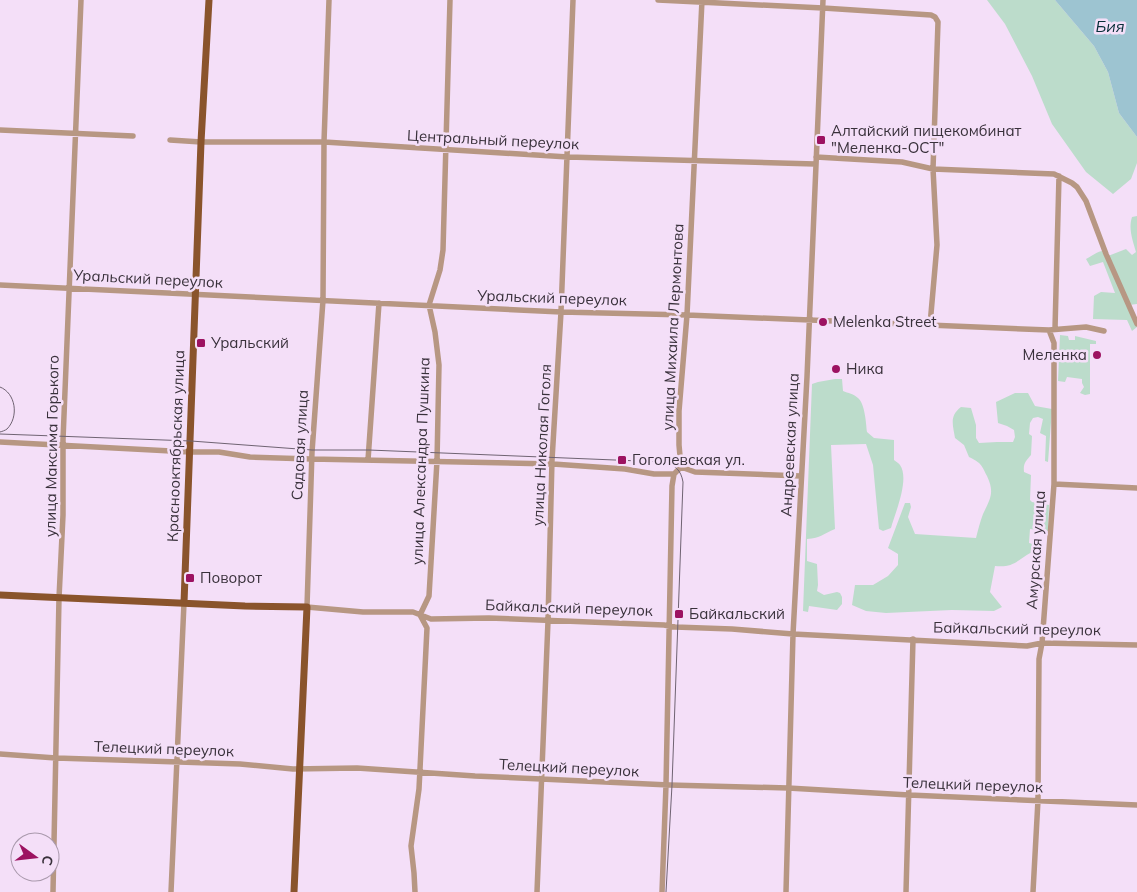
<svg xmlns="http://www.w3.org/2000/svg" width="1137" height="892" viewBox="0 0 1137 892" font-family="Mulish,sans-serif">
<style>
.green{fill:#bcdccb}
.water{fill:#9dc4d1}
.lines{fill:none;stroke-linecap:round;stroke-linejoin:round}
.minor{stroke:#b79783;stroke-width:5.5}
.major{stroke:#8a542c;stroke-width:7}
.tram{stroke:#6f6372;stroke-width:1}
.poi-dot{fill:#9c1261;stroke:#f4dff8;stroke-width:2}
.labels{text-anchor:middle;stroke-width:5;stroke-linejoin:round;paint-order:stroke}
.poi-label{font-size:15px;fill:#39313b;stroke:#f4dff8;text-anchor:start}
.street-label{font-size:15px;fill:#39313b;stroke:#f4dff8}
.water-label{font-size:16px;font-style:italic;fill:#072e38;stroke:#f4dff8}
</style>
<rect width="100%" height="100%" fill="#f4dff8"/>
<path class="green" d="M 987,0 L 1055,0 L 1094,46 L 1108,72 L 1119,113 L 1137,137 L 1137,163 L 1131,179 L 1113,194 L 1086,172 L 1052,124 L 1032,76 L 1005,24 Z
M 1137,216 L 1137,304 L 1129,305 L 1108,256 L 1126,249 L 1132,255 L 1136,252 C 1133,241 1128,229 1132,217 Z
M 1102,251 L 1137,327 L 1132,331 L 1127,320 L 1093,319 L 1094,296 L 1101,292 L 1115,293 L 1103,262 L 1090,266 L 1086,259 C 1092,256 1096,252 1102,251 Z
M 1060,335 L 1068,336 L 1069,340 L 1075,340 L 1075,336 L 1096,341 L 1096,344 L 1090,344 L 1090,394 L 1085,395 L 1080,393 L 1084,387 L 1082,383 L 1082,379 L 1067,377 L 1065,382 L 1058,381 Z
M 835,379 L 842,379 L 843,391 C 848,393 854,394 858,398 C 865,404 866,423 867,432 L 874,438 L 894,440 L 894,460 C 896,462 899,463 900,465 C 910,479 895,513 891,528 L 883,531 L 879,529 L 873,465 L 866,444 L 831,445 L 835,529 C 823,534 821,538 807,539 L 807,561 L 817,564 L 818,585 L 817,591 L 824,595 L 837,592 L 840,593 L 842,597 L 842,604 L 837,610 L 809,606 L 808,612 L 803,611 L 812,384 L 818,382 Z
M 1015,393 L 1028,393 L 1035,406 L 1052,409 L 1048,462 L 1045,461 L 1046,436 L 1040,433 L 1043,419 L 1038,417 L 1033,418 L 1030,423 L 1029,434 L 1032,436 L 1031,455 C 1026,461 1023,463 1024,472 L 1031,475 L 1030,500 L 1032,502 L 1049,505 L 1048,531 L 1030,529 L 1029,543 L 1033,544 L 1032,552 C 1017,560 1014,568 995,566 L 990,592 L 1002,607 L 994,611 L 952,610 L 886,613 L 866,611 L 852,605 L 855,585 L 873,585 L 888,576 L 898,565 L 898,554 L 888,548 L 905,503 L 910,503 L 911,507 L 908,517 L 915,534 L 976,538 C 978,530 980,522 983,514 C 990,499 995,493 987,476 C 981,464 981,463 969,457 L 964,445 L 955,438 C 953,425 949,416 961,407 L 971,408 L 976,425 L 976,438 L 979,443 L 997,442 L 1013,442 L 1015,437 L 1014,430 L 1007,426 L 998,423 L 996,402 Z"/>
<path class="water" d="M 1055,0 L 1137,0 L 1137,137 L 1119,113 L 1108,72 L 1094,46 Z"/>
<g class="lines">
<path class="minor" d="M 329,0 L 324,142 L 323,300 L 312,452 L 307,607 L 363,612 L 413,612 L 431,619 L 489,618 L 664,625 L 675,627 L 732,629 L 793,634 L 1027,646 L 1042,643 L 1137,645
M 658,0 L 823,8 L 931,15 L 935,17 L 938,22 L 933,169 L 937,245 L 930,325
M 0,130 L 133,136
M 170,140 L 201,142 L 324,142 L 568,157 L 815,164
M 816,157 L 902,162 L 933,169 L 1054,174 L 1072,183 L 1077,187 L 1086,201 L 1106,254 L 1137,324
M 0,285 L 561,312 L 687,315 L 1049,330 L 1086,327 L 1104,331
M 1055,329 L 1059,176
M 0,442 L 190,452 L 219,452 L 250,457 L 311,459 L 553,464 L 625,469 L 654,474 L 674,474
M 368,460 L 379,303
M 681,467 L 695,472 L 801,476
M 1054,484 L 1137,488
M 0,754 L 56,758 L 240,764 L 293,769 L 357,768 L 475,776 L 541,779 L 669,785 L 788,788 L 909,795 L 1137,805
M 53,892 L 59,598 L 63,515 L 63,440 L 81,0
M 171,892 L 184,603
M 415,892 L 414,873 L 411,846 L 419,789 L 427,628 L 420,615 L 429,596 L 437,461 L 439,365 L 435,332 L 429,305 L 440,270 L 443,250 L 450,0
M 537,892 L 548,621 L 552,460 L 561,312 L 573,0
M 662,892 L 666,785 L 672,486 L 674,474 L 681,467 L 679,445 L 679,411 L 687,315 L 702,0
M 786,892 L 793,634 L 807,377 L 823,0
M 906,892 L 913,639
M 1033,892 L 1038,800 L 1039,659 L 1042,643 L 1054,484 L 1054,343 L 1049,330"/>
<path class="major" d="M 0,595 L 245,606 L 307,607 L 294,892
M 184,603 L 201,142 L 209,0"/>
<path class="tram" d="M 0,387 C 16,393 19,417 7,429 C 6,430 1,432 0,432
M 0,434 L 191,441 L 312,450 L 369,450 L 664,462 C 675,465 681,470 683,482 L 672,785 L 666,892"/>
</g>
<g class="poi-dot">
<rect x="816" y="135" width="10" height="10" rx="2.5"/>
<circle cx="823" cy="322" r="5"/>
<rect x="196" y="338" width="10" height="10" rx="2.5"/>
<circle cx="1097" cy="355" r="5"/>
<circle cx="836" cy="369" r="5"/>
<rect x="617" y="455" width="10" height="10" rx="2.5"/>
<rect x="185" y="573" width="10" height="10" rx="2.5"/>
<rect x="674" y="609" width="10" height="10" rx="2.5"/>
</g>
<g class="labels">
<g class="poi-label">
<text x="831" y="136">Алтайский пищекомбинат<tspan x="831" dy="17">"Меленка-ОСТ"</tspan></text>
<text x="833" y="327">Melenka Street</text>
<text x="211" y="348">Уральский</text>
<text x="1087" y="360" text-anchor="end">Меленка</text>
<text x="846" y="374">Ника</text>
<text x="632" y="465">Гоголевская ул.</text>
<text x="200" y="583">Поворот</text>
<text x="689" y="619">Байкальский</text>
</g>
<g class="street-label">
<text transform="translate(493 140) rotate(3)" y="5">Центральный переулок</text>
<text transform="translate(148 279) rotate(3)" y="5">Уральский переулок</text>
<text transform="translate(552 298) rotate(2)" y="5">Уральский переулок</text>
<text transform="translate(673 327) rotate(-87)" y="5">улица Михаила Лермонтова</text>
<text transform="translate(300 445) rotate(-87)" y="5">Садовая улица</text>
<text transform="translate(542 445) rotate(-87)" y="5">улица Николая Гоголя</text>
<text transform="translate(790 445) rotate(-87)" y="5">Андреевская улица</text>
<text transform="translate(52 446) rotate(-89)" y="5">улица Максима Горького</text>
<text transform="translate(176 446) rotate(-88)" y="5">Краснооктябрьская улица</text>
<text transform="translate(421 461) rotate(-88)" y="5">улица Александра Пушкина</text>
<text transform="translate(1036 550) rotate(-86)" y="5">Амурская улица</text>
<text transform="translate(569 608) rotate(2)" y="5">Байкальский переулок</text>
<text transform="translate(1017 629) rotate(1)" y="5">Байкальский переулок</text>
<text transform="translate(164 749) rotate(2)" y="5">Телецкий переулок</text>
<text transform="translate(569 768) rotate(3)" y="5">Телецкий переулок</text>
<text transform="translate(973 785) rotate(2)" y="5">Телецкий переулок</text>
</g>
<g class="water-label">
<text x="1110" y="32">Бия</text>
</g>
</g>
<g transform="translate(35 857) rotate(105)"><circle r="24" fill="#f4dff8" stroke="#a999ac"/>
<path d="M0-4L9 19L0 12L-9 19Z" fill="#9c1261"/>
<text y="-8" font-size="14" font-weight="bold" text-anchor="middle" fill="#39313b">С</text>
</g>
</svg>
